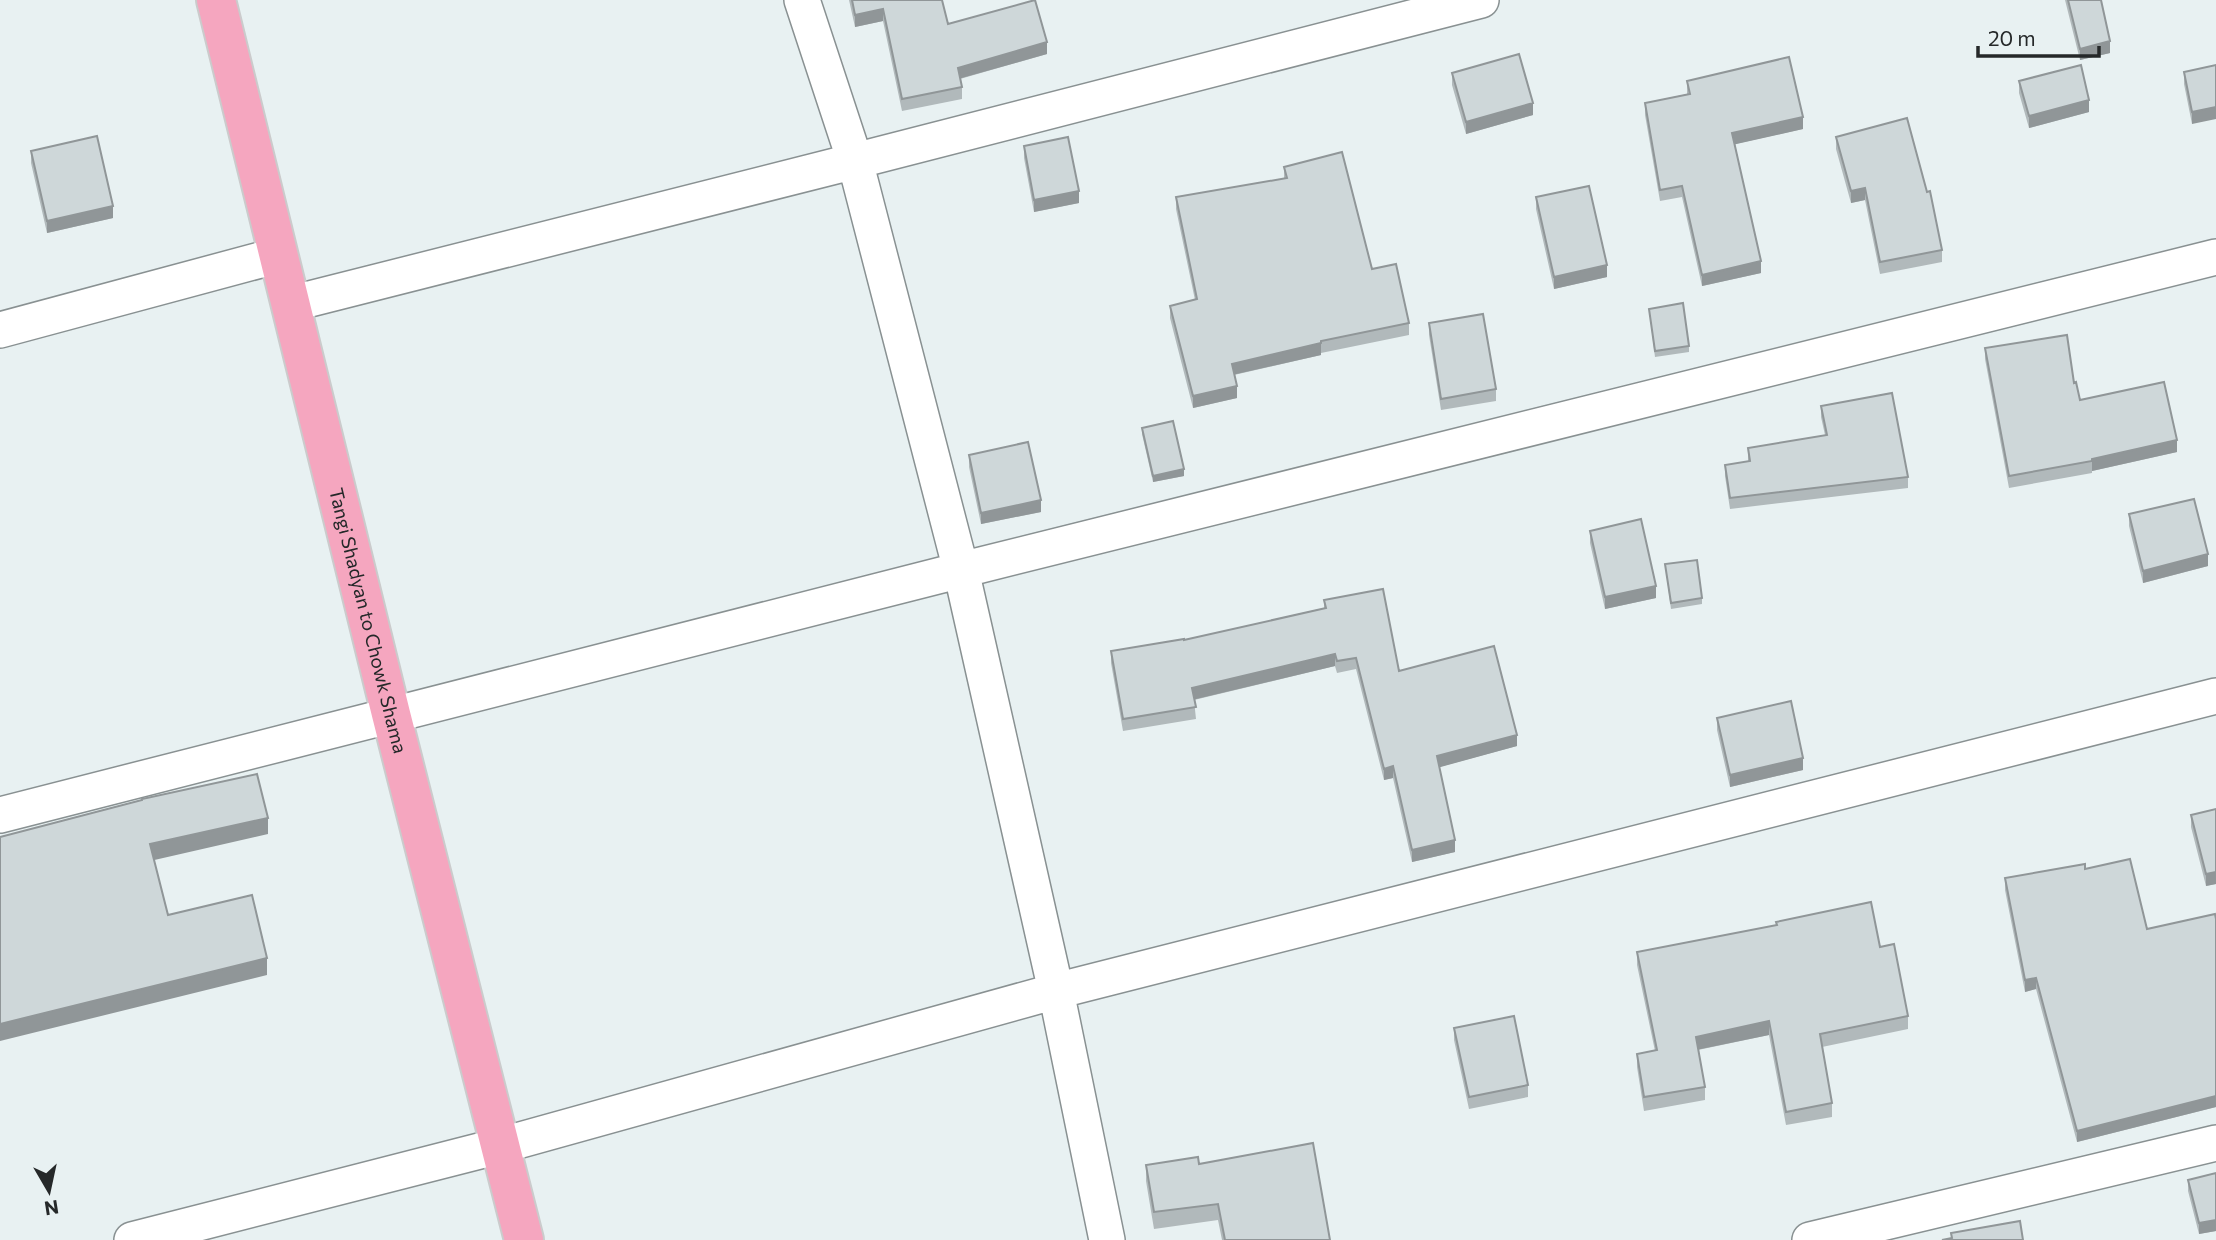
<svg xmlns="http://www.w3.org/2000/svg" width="2216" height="1240" viewBox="0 0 2216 1240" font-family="Commissioner,sans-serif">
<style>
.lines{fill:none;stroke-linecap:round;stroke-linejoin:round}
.street-casing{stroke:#899192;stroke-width:38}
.primary-casing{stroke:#cbcbcc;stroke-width:42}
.street{stroke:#fff;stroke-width:35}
.primary{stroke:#f5a6bf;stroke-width:38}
.wall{fill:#b1b9bb}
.shaded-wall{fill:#909698}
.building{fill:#ced7d9;stroke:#909698;stroke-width:2}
.labels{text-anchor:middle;stroke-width:5;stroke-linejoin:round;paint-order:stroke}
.street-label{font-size:19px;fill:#252829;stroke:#e8f1f2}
</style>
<rect width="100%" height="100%" fill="#e8f1f2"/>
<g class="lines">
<g class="street-casing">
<path id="street" d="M 802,0 L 855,161 L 961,570 L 1056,991 L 1107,1240
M 290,304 L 855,161 L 1481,0
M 0,330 L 279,255
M 0,815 L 961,570 L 2216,257
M 132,1240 L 499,1146 L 1056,991 L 2216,696
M 1810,1240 L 2216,1143"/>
</g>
<g class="primary-casing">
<g id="primary">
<path id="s1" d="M 216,0 L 391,714 L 524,1240"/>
</g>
</g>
<use href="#street" class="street"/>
<use href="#primary" class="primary"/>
</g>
<path class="wall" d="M 849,0 L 942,0 L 948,24 L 1047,54 L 960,79 L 962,87 L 962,99 L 902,111 L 883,21 L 855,27 Z
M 2065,0 L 2101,0 L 2110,53 L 2080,60 Z
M 2216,65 L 2192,124 L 2184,84 L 2184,72 Z
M 1452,73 L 1533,115 L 1466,134 L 1452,85 Z
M 1687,81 L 1803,129 L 1735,144 L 1761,273 L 1702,286 L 1682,197 L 1660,201 L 1645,115 L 1645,103 L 1687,94 Z
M 2019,81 L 2089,112 L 2029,128 L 2019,93 Z
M 1836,137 L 1942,250 L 1942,262 L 1880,274 L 1865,200 L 1851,203 L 1836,149 Z
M 1024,146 L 1079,203 L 1034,212 L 1024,158 Z
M 31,151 L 113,218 L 47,233 L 31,163 Z
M 1284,167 L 1372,269 L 1409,323 L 1409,335 L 1321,353 L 1321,355 L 1234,375 L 1237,398 L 1193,408 L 1170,318 L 1170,306 L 1195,300 L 1176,209 L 1176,197 L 1284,179 Z
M 1536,197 L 1607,277 L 1554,289 L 1536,209 Z
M 1649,309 L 1689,346 L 1689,352 L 1655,357 Z
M 1429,323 L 1496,389 L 1496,401 L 1441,410 L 1429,335 Z
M 1985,348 L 2074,383 L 2080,400 L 2177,452 L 2092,471 L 2092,473 L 2009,488 L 1985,359 Z
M 1821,406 L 1908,477 L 1908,488 L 1730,509 L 1725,476 L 1725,465 L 1748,462 L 1748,448 L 1825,435 L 1821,417 Z
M 1142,428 L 1184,476 L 1153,482 L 1142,434 Z
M 969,455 L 1041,512 L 981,524 L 969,467 Z
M 2129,514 L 2208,566 L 2143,583 L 2129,526 Z
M 1590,531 L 1656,598 L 1605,609 L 1590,543 Z
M 1665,564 L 1702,598 L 1702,604 L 1671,609 Z
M 1324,600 L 1399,671 L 1517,746 L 1439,767 L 1455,852 L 1412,862 L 1393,778 L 1384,780 L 1356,669 L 1337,673 L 1335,666 L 1194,700 L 1196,719 L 1123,731 L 1111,663 L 1111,651 L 1184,640 L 1324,608 Z
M 1717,718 L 1803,770 L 1730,787 L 1717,730 Z
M 2216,809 L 2216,884 L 2206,886 L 2191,827 L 2191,815 Z
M 2085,869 L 2147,929 L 2216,919 L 2216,1107 L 2077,1142 L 2036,989 L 2025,992 L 2005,890 L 2005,878 Z
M 1776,922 L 1880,947 L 1908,1016 L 1908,1029 L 1822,1047 L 1832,1103 L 1832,1117 L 1786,1125 L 1769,1035 L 1698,1050 L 1705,1087 L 1705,1100 L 1644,1111 L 1637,1067 L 1637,1054 L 1655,1051 L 1637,965 L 1637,952 L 1776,925 Z
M 1454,1028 L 1528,1085 L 1528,1097 L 1469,1109 L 1454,1040 Z
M 1199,1164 L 1330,1240 L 1222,1240 L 1218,1220 L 1154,1229 L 1146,1181 L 1146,1165 Z
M 2216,1173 L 2216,1231 L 2199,1234 L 2188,1191 L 2188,1180 Z"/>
<path class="shaded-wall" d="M 883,9 L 883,21 L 855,27 L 855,15 Z
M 2110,41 L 2110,53 L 2080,60 L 2080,49 Z
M 1047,42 L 1047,54 L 958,79 L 958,68 Z
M 2089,100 L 2089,112 L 2029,128 L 2029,116 Z
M 1533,103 L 1533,115 L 1466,134 L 1466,122 Z
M 2216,107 L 2216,119 L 2192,124 L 2192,112 Z
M 1803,117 L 1803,129 L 1732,145 L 1732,133 Z
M 1865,188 L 1865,200 L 1851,203 L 1851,191 Z
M 1079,191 L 1079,203 L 1034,212 L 1034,200 Z
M 113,206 L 113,218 L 47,233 L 47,221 Z
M 1761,261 L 1761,273 L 1702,286 L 1702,275 Z
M 1607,265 L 1607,277 L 1554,289 L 1554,277 Z
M 1321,343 L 1321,355 L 1232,375 L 1232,364 Z
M 1237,386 L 1237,398 L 1193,408 L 1193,396 Z
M 2177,440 L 2177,452 L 2092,471 L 2092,459 Z
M 1184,469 L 1184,476 L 1153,482 L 1153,476 Z
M 1041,500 L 1041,512 L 981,524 L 981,513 Z
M 2208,554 L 2208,566 L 2143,583 L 2143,571 Z
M 1656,586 L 1656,598 L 1605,609 L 1605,597 Z
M 1335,654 L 1335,666 L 1192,700 L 1192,688 Z
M 1517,735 L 1517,746 L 1437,768 L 1437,756 Z
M 1803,758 L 1803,770 L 1730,787 L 1730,775 Z
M 1393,766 L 1393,778 L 1384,780 L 1384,769 Z
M 268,818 L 268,834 L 150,861 L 150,844 Z
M 1455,840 L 1455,852 L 1412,862 L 1412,850 Z
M 2216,872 L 2216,884 L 2206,886 L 2206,874 Z
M 267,958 L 267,975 L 0,1041 L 0,1024 Z
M 2036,978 L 2036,989 L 2025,992 L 2025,980 Z
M 1769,1021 L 1769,1035 L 1696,1050 L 1696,1037 Z
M 2216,1096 L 2216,1107 L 2077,1142 L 2077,1131 Z
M 2216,1220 L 2216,1231 L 2199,1234 L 2199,1223 Z"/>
<path class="building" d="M 852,0 L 942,0 L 948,24 L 1035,0 L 1047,42 L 958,68 L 962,87 L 902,99 L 883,9 L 855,15 Z
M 2068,0 L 2101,0 L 2110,41 L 2080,49 Z
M 1519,54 L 1533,103 L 1466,122 L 1452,73 Z
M 1789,57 L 1803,117 L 1732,133 L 1761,261 L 1702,275 L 1682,186 L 1660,190 L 1645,103 L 1690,94 L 1687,81 Z
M 2081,65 L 2089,100 L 2029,116 L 2019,81 Z
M 2216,65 L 2216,107 L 2192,112 L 2184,72 Z
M 1907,118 L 1927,192 L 1930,191 L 1942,250 L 1880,262 L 1865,188 L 1851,191 L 1836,137 Z
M 97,136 L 113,206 L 47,221 L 31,151 Z
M 1068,137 L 1079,191 L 1034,200 L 1024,146 Z
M 1342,152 L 1372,269 L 1396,264 L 1409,323 L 1321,341 L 1321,343 L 1232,364 L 1237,386 L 1193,396 L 1170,306 L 1197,299 L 1176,197 L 1287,178 L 1284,167 Z
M 1589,186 L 1607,265 L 1554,277 L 1536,197 Z
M 1683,303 L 1689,346 L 1655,351 L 1649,309 Z
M 1483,314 L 1496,389 L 1441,399 L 1429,323 Z
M 2067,335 L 2074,383 L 2076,382 L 2080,400 L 2164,382 L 2177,440 L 2092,459 L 2092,461 L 2009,476 L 1985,348 Z
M 1892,393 L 1908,477 L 1730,498 L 1725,465 L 1750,461 L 1748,448 L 1827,435 L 1821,406 Z
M 1173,421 L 1184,469 L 1153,476 L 1142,428 Z
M 1028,442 L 1041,500 L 981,513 L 969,455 Z
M 2194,499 L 2208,554 L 2143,571 L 2129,514 Z
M 1641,519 L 1656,586 L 1605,597 L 1590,531 Z
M 1697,560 L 1702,598 L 1671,603 L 1665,564 Z
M 1383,589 L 1399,671 L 1494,646 L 1517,735 L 1437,756 L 1455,840 L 1412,850 L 1393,766 L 1384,769 L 1356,658 L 1337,661 L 1335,654 L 1192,688 L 1196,707 L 1123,719 L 1111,651 L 1184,639 L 1184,640 L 1326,608 L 1324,600 Z
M 1791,701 L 1803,758 L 1730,775 L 1717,718 Z
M 257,774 L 268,818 L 150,844 L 168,915 L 252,895 L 267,958 L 0,1024 L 0,837 L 142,800 L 142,799 Z
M 2216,809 L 2216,872 L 2206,874 L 2191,815 Z
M 2130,859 L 2147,929 L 2215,914 L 2216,919 L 2216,1096 L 2077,1131 L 2036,978 L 2025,980 L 2005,878 L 2085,864 L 2085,869 Z
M 1871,902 L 1880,947 L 1894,944 L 1908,1016 L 1820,1034 L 1832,1103 L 1786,1112 L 1769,1021 L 1696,1037 L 1705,1087 L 1644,1097 L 1637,1054 L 1657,1050 L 1637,952 L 1777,925 L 1776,922 Z
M 1514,1016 L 1528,1085 L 1469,1097 L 1454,1028 Z
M 1313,1143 L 1330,1240 L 1225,1240 L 1218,1204 L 1154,1212 L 1146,1165 L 1198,1157 L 1199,1164 Z
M 2216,1173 L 2216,1220 L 2199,1223 L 2188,1180 Z
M 2020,1221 L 2023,1240 L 1942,1240 L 1952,1238 L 1951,1233 Z"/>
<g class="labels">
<g class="street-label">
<text dy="7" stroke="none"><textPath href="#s1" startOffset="639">Tangi Shadyan to Chowk Shama</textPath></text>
</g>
</g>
<g transform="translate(49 1191) rotate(171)" stroke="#e8f1f2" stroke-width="5" paint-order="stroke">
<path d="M0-5L12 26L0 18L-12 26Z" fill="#252829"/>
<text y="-10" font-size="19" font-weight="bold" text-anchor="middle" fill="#252829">N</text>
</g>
<path d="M1978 46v10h121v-10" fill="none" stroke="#252829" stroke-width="3.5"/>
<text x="1988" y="46" font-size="21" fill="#252829" stroke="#e8f1f2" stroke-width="5" paint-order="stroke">20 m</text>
</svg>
